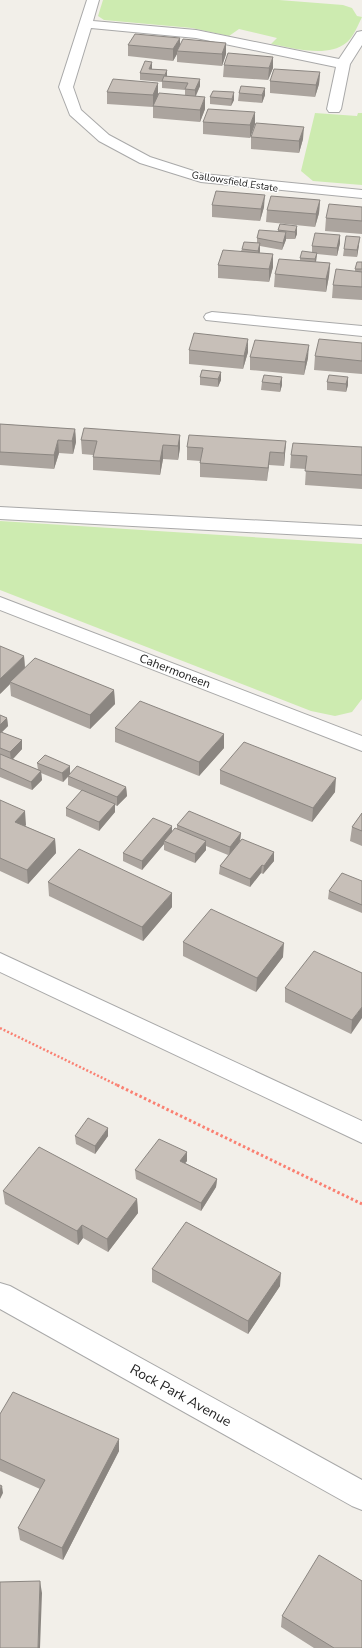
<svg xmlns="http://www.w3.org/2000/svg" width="362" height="1648" viewBox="0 0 362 1648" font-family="'Nunito Sans',sans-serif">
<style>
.grass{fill:#cdebb0}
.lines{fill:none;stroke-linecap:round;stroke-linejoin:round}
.minor-casing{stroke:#a9a9a9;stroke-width:2}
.path-far1{stroke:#fa8072;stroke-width:2.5;stroke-dasharray:2 2;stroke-linecap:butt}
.path{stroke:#fa8072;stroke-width:3;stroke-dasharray:2.5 2.5;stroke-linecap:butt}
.minor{fill:#fff;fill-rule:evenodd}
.wall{fill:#aba49e}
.shaded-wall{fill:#8b8681}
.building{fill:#c7bfb8;stroke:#8b8681}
.labels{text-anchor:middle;stroke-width:3;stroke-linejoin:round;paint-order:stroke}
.far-street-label{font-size:10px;fill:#222;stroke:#fff}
.street-label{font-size:12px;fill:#222;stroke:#fff}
.near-street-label{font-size:14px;fill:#222;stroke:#fff}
</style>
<rect width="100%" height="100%" fill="#f2efe9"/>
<path class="grass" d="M 103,0 L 279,0 L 343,5 L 352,8 L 357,16 L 362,17 C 358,25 353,38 346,43 C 327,58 293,48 271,44 L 277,38 L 239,29 L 229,36 L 192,28 L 104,20 L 98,16 Z
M 315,113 L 357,116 L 358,113 L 362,113 L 362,185 L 313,181 L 301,171 Z
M 0,521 L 362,544 L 362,699 L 352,712 L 335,716 L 311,711 L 0,590 Z"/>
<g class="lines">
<g class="minor-casing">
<path id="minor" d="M 87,0 L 99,0 L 93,21 L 196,30 L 339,59 L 357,32 L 362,31 L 362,45 L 350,64 L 341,109 L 339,112 L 329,112 L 327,109 L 336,67 L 196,38 L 91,28 L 73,87 L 81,110 L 109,135 L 150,157 L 203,174 L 362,190 L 362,198 L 201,182 L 140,163 L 99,141 L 70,115 L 59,87 Z
M 212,312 L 362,326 L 362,336 L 206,320 L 204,317 L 206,314 Z
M 0,507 L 362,526 L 362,538 L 0,519 Z
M 0,597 L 362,736 L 362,751 L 0,610 Z
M 0,953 L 362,1121 L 362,1143 L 0,972 Z
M 0,1283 L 10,1286 L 362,1480 L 362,1510 L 352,1506 L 0,1309 Z"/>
</g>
<path class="path-far1" d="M 0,1028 L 119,1086"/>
<path class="path" d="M 117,1085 L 362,1204"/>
<use href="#minor" class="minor"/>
</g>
<path class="wall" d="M 226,43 L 226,54 L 222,66 L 177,62 L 177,54 L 173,61 L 128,56 L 128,45 L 180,45 Z
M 224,65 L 273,68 L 268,80 L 223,77 Z
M 152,69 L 167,70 L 167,76 L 200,86 L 196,96 L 205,109 L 200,122 L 153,118 L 153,107 L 107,104 L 107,92 L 158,83 L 158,95 L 185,95 L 185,90 L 162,88 L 162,82 L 140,80 L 140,73 Z
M 320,72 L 319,84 L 315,97 L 270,93 L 270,81 Z
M 213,91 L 234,100 L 231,106 L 210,104 L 210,97 Z
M 239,93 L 265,95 L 262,103 L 238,101 Z
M 203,122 L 255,124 L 250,138 L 203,134 Z
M 251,137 L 303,139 L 299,153 L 251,149 Z
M 320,200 L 319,213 L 315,227 L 266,222 L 267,210 Z
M 212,205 L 264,207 L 260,221 L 212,217 Z
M 362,207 L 362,234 L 325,231 L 326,218 Z
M 297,226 L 297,234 L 295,239 L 286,239 L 282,250 L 260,246 L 260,253 L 273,254 L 273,267 L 269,282 L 218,278 L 218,265 L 241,251 L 242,249 L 257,243 L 257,238 L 278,231 L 278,230 Z
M 340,235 L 340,243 L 337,256 L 317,254 L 316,262 L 330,263 L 329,276 L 326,292 L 274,287 L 275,274 L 300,261 L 300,258 L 312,252 L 312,246 Z
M 359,245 L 357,257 L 343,256 L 344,249 Z
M 362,262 L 362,300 L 332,298 L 333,285 L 355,271 L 355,269 Z
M 362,343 L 362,374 L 314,370 L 315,356 Z
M 189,350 L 248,352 L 243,369 L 189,364 Z
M 250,357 L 308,358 L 304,375 L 250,370 Z
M 221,372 L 221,380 L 218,387 L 200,385 L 200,377 Z
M 282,377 L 282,385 L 280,392 L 261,390 L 262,382 Z
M 348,377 L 348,385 L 346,392 L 327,390 L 327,382 Z
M 0,424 L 75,429 L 76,442 L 73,454 L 59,453 L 54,469 L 0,465 Z
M 180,435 L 180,448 L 178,460 L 163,459 L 160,475 L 93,470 L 93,455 L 82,454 L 81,440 Z
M 286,441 L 284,466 L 269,465 L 267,481 L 200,477 L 200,461 L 187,460 L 187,447 Z
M 362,447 L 362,489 L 305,485 L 306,469 L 290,468 L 291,455 Z
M 24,656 L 25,668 L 114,690 L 115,704 L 90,729 L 11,696 L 10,684 L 0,694 Z
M 0,715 L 7,718 L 8,726 L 2,732 L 22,749 L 13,759 L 38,770 L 37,763 L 70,774 L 126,787 L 127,796 L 117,806 L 115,805 L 115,812 L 99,831 L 66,816 L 66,808 L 82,791 L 68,785 L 68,777 L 63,782 L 41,773 L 42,780 L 32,790 L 0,777 Z
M 115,728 L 224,748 L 199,776 L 115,742 Z
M 220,770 L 335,792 L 312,822 L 220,784 Z
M 0,800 L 26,825 L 25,826 L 55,839 L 56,853 L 28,884 L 0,871 Z
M 362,813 L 362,846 L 350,841 L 352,827 Z
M 177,825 L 241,833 L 240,840 L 274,852 L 274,861 L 263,874 L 261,873 L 250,887 L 219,874 L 220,866 L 228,855 L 206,846 L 206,850 L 195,863 L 164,850 L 164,844 L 142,870 L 123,861 L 123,853 L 172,826 L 172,832 L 177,829 Z
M 362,881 L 362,913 L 328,899 L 329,891 Z
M 48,882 L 172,907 L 143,941 L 49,896 Z
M 183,942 L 283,957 L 256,992 L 183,956 Z
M 362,973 L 351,1034 L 285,1002 L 285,988 Z
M 75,1136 L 108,1136 L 95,1154 L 76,1144 Z
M 187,1152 L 187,1161 L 185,1163 L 217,1179 L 216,1187 L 201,1211 L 136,1179 L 135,1170 Z
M 3,1191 L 137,1199 L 138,1213 L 108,1252 L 83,1238 L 78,1245 L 5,1204 Z
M 152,1269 L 280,1286 L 248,1334 L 152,1282 Z
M 0,1414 L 119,1451 L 63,1560 L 20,1540 L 18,1528 L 40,1489 L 0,1471 Z
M 282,1616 L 362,1648 L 314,1648 L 281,1627 Z"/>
<path class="shaded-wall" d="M 180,38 L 180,50 L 177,51 L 177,54 L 173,61 L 173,49 Z
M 226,43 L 226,54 L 222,66 L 222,54 Z
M 273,57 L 273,68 L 268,80 L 269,68 Z
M 152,62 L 152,69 L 149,69 Z
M 167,70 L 167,77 L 165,82 L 165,75 Z
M 320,72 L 319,84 L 315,97 L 316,85 Z
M 200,79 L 200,86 L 195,97 L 195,90 Z
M 158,83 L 158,95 L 153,107 L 153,95 Z
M 265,88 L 265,95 L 262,103 L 262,95 Z
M 234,92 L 234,100 L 231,106 L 232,99 Z
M 205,97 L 205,109 L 200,122 L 200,110 Z
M 255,112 L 255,124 L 250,138 L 250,125 Z
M 304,127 L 303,139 L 299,153 L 299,141 Z
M 265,195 L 264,207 L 260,221 L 261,209 Z
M 320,200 L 319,213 L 315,227 L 316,214 Z
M 297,226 L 297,234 L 295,239 L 295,232 Z
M 286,232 L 286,240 L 282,250 L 283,243 Z
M 340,235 L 340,243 L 337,256 L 337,248 Z
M 360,237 L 359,245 L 357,257 L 357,250 Z
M 260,243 L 260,251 L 258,259 L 258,251 Z
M 317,253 L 316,261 L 314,267 L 315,259 Z
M 273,254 L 273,267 L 269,282 L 269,269 Z
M 330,263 L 329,276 L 326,292 L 326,279 Z
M 248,339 L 248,352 L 243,369 L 244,356 Z
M 309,345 L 308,358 L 304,375 L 305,362 Z
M 221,372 L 221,380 L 218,387 L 218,379 Z
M 282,377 L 282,385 L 280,392 L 280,384 Z
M 348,377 L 348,385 L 346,392 L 346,384 Z
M 75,429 L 76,442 L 73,454 L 72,441 Z
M 180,435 L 180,448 L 178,460 L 178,446 Z
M 58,440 L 59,453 L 54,469 L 54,455 Z
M 286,441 L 285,454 L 284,466 L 284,453 Z
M 163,445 L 163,459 L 160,475 L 160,461 Z
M 270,452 L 269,465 L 267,481 L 268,468 Z
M 24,656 L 25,670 L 10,682 L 10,684 L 0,694 L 0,679 Z
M 114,690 L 115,704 L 90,729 L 90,715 Z
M 7,718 L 8,726 L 0,734 L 0,725 Z
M 224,734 L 224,748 L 199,776 L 199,762 Z
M 22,740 L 22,749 L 11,761 L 10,752 Z
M 70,766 L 70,774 L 63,782 L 62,773 Z
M 41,771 L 42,780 L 32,790 L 31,782 Z
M 336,778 L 335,792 L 312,822 L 313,808 Z
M 126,787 L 127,796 L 117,806 L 117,797 Z
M 115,804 L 115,812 L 99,831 L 99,822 Z
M 25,811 L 26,825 L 16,836 L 15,822 Z
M 172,826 L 172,834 L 164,841 L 164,844 L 142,870 L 142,861 Z
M 241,833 L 240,841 L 229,856 L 230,847 Z
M 55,839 L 56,853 L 28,884 L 27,870 Z
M 206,841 L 206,850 L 195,863 L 195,854 Z
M 274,852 L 274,861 L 263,874 L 264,866 Z
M 262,865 L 261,873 L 250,887 L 250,879 Z
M 172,893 L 172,907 L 143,941 L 142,927 Z
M 284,943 L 283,957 L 256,992 L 257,978 Z
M 362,1007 L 362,1018 L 351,1034 L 352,1020 Z
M 108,1128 L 108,1136 L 95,1154 L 95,1146 Z
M 187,1152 L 187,1161 L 180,1169 L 180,1161 Z
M 217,1179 L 216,1187 L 201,1211 L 201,1203 Z
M 137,1199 L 138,1213 L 108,1252 L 107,1239 Z
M 82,1225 L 83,1238 L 78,1245 L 77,1231 Z
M 281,1273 L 280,1286 L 248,1334 L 248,1321 Z
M 119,1439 L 119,1451 L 63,1560 L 62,1548 Z
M 2,1486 L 3,1493 L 0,1499 L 0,1490 Z
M 40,1581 L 42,1593 L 40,1648 L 38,1648 Z"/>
<path class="building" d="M 135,34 L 180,38 L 173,49 L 128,45 Z
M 183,39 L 226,43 L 222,54 L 177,51 Z
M 228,53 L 273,57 L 269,68 L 224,65 Z
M 145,61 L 152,62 L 149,69 L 167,70 L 165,75 L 140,73 Z
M 274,69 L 320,72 L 316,85 L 270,81 Z
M 164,76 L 200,79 L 195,90 L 185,89 L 188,83 L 162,81 Z
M 113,79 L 158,83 L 153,95 L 107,92 Z
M 241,86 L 265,88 L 262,95 L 239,93 Z
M 213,91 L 234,92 L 232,99 L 210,97 Z
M 159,93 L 205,97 L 200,110 L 153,106 Z
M 208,109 L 255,112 L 250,125 L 203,122 Z
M 256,123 L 304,127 L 299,141 L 251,137 Z
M 216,191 L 265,195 L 261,209 L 212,205 Z
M 271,196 L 320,200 L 316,214 L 267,210 Z
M 329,204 L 362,207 L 362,221 L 326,218 Z
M 280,224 L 297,226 L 295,232 L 278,230 Z
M 259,230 L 286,232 L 283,243 L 257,238 Z
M 315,233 L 340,235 L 337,248 L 312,246 Z
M 346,236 L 360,237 L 357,250 L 344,249 Z
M 244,242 L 260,243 L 258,251 L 242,249 Z
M 223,250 L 273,254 L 269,269 L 218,265 Z
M 302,251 L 317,253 L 315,259 L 300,258 Z
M 279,259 L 330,263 L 326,279 L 275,274 Z
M 357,262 L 362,262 L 362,269 L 355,269 Z
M 336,269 L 362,272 L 362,287 L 333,285 Z
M 194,333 L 248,339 L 244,356 L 189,350 Z
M 319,339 L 362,343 L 362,361 L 315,356 Z
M 255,340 L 309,345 L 305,362 L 250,357 Z
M 202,370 L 221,372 L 218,379 L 200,377 Z
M 264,375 L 282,377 L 280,384 L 262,382 Z
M 329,375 L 348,377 L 346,384 L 327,382 Z
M 0,424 L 75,429 L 72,441 L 58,440 L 54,455 L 0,452 Z
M 84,428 L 180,435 L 178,446 L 163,445 L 160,461 L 93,457 L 97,441 L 81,440 Z
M 189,435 L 286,441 L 284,453 L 270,452 L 268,468 L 200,463 L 203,448 L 187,447 Z
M 293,443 L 362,447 L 362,475 L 305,471 L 307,456 L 291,455 Z
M 0,646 L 24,656 L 0,679 Z
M 35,658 L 114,690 L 90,715 L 10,682 Z
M 140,701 L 224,734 L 199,762 L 115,728 Z
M 0,715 L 7,718 L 0,725 Z
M 1,732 L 22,740 L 10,752 L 0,748 L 0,733 Z
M 244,742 L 336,778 L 313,808 L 220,770 Z
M 0,754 L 41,771 L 31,782 L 0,768 Z
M 45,755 L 70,766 L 62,773 L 37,763 Z
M 77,766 L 126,787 L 117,797 L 68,776 Z
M 82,790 L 115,804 L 99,822 L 66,808 Z
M 0,800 L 25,811 L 15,822 L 55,839 L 27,870 L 0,858 Z
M 189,811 L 241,833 L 230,847 L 177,825 Z
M 362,813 L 362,831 L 352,827 Z
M 153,818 L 172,826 L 142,861 L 123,853 Z
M 175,828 L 206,841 L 195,854 L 164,841 Z
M 242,839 L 274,852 L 264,866 L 262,865 L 250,879 L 220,866 Z
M 79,849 L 172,893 L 142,927 L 48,882 Z
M 342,873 L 362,881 L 362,905 L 329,891 Z
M 211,909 L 284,943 L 257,978 L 183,942 Z
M 314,951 L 362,973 L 362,1007 L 352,1020 L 285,988 Z
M 88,1118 L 108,1128 L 95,1146 L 75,1136 Z
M 159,1139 L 187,1152 L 180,1161 L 217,1179 L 201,1203 L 135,1170 Z
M 39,1147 L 137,1199 L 107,1239 L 82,1225 L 77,1231 L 3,1191 Z
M 186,1222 L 281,1273 L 248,1321 L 152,1269 Z
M 13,1392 L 119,1439 L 62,1548 L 18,1528 L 45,1480 L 0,1459 L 0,1414 Z
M 0,1485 L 2,1486 L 0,1490 Z
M 319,1555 L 362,1581 L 362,1648 L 334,1648 L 282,1616 Z
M 40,1581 L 38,1648 L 0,1648 L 0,1582 Z"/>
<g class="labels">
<g class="far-street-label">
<text transform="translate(235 181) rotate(9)" y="4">Gallowsfield Estate</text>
</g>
<g class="street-label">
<text transform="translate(175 671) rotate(21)" y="4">Cahermoneen</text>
</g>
<g class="near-street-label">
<text transform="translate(181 1395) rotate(29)" y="5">Rock Park Avenue</text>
</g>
</g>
</svg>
